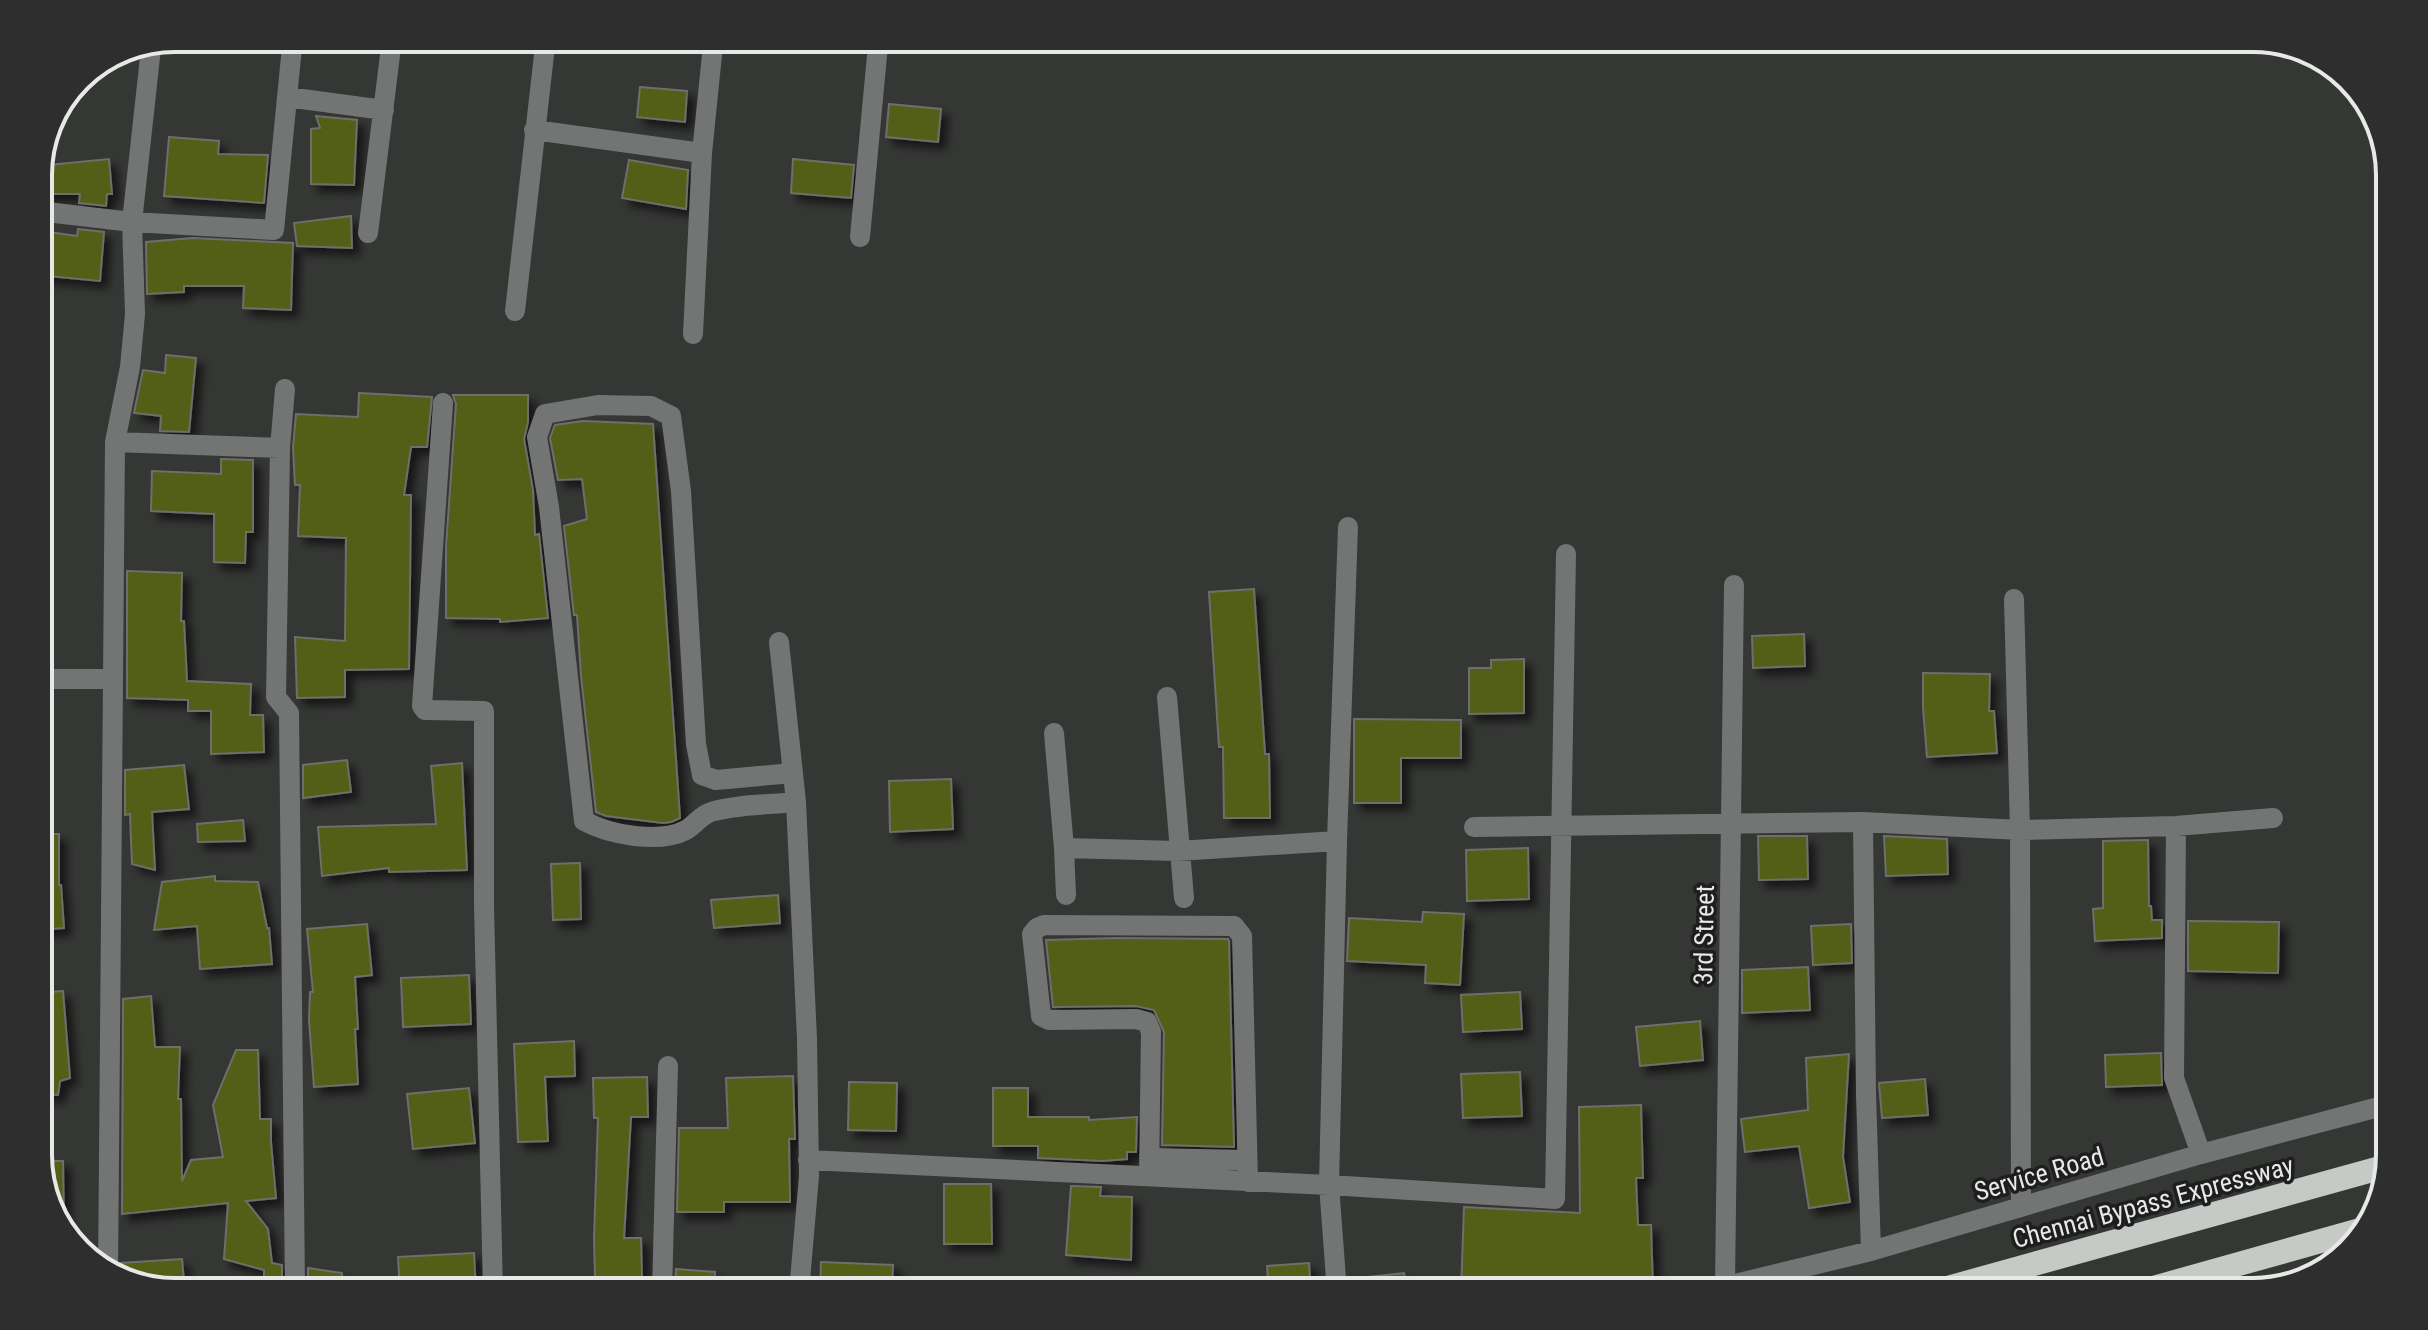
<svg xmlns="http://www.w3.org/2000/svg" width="2428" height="1330" viewBox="0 0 2428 1330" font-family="'Roboto Condensed',sans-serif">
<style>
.building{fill:#525e13;stroke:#6e6e6b;stroke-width:2;filter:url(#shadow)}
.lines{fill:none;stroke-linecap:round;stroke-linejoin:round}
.minor{stroke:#737574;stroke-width:20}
.highway{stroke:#c6cac7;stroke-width:24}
.labels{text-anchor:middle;stroke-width:7;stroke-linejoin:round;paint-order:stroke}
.street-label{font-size:26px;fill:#e7e9e7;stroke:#1d1e1d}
.rim{fill:none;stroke:#e7e9e7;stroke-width:4}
</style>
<defs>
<filter id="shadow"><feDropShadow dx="7" dy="7" stdDeviation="4" flood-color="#0009"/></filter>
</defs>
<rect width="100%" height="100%" fill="#353735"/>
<path class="building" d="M 640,87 L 687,91 L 685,122 L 637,117 Z
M 889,104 L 941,109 L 938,142 L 886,137 Z
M 316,116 L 357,120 L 354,185 L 311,184 L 311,129 L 320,128 Z
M 169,137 L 219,141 L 218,154 L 268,155 L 264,203 L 164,196 Z
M 109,159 L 112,194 L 107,194 L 106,206 L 79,203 L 80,194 L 45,194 L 39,166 Z
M 793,159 L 854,165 L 851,198 L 791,193 Z
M 629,160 L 688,170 L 686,209 L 622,198 Z
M 351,216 L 352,248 L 297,246 L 294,223 Z
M 78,229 L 104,232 L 100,281 L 38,275 L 41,231 L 77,236 Z
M 193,238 L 293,243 L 291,310 L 243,308 L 244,286 L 184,286 L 184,292 L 147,294 L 146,242 Z
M 166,355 L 196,358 L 189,432 L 160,431 L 161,416 L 134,413 L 143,370 L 165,373 Z
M 359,393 L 432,397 L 427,447 L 411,447 L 404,495 L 411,495 L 409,669 L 345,670 L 345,697 L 297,698 L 295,637 L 345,641 L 346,538 L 298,536 L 300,485 L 295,485 L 293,447 L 296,414 L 358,417 Z
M 453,395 L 528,395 L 528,422 L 524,439 L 533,490 L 535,535 L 539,534 L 548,618 L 500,622 L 500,619 L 446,618 L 446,547 L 456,404 Z
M 583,421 L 653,424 L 680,818 L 671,822 L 663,823 L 606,816 L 596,812 L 581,676 L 577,615 L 574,615 L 564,526 L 587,519 L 582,479 L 558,480 L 550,438 L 555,425 Z
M 221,459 L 253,460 L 253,532 L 246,532 L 245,563 L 214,562 L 214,514 L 151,511 L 152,471 L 221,474 Z
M 127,571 L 182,573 L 181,621 L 184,621 L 187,681 L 251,684 L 250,715 L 263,715 L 264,752 L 211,754 L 211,711 L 188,711 L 188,700 L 127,698 Z
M 1254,589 L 1265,754 L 1269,754 L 1270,818 L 1224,818 L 1223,747 L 1219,747 L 1209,592 Z
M 1804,634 L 1805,666 L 1753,668 L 1752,636 Z
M 1524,659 L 1524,713 L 1469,714 L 1469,668 L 1491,668 L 1491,660 Z
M 1923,673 L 1990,674 L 1989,711 L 1994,711 L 1997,753 L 1927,757 L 1923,708 Z
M 1354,719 L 1461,720 L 1461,758 L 1401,758 L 1401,803 L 1354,803 Z
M 347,760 L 351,792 L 303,798 L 303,765 Z
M 462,763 L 467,870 L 389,872 L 389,868 L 322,876 L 318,827 L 436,824 L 431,766 Z
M 184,765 L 189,809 L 152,812 L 155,870 L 132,864 L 130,814 L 125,815 L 125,770 Z
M 951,779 L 953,829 L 890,832 L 889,781 Z
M 243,820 L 245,841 L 198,842 L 197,824 Z
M 38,834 L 59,834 L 59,885 L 61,885 L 64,928 L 38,930 Z
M 1758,836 L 1807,836 L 1808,879 L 1759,880 Z
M 1884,836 L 1947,839 L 1948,874 L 1886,876 Z
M 2148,840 L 2149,906 L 2151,906 L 2152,920 L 2162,920 L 2162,938 L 2095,941 L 2093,909 L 2103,908 L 2103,841 Z
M 1528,848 L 1529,899 L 1467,901 L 1466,850 Z
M 580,863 L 581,919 L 553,920 L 551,864 Z
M 215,876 L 215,881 L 258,882 L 267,928 L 269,928 L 272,964 L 200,969 L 197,926 L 154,930 L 162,882 Z
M 778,895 L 780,923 L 714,928 L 711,900 Z
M 1423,912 L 1464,914 L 1460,985 L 1425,983 L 1426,965 L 1347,961 L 1349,918 L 1422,922 Z
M 2188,921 L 2279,922 L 2278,973 L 2188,971 Z
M 367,924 L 372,975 L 355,977 L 358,1029 L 355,1029 L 358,1084 L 314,1087 L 309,1020 L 310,992 L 313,992 L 307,929 Z
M 1851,924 L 1852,963 L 1813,965 L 1811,926 Z
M 1117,938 L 1228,939 L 1229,941 L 1234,1147 L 1162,1145 L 1164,1032 L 1154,1010 L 1136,1006 L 1053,1007 L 1046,940 Z
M 1808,967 L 1810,1010 L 1742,1013 L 1742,970 Z
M 469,975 L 471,1024 L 403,1027 L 401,978 Z
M 63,991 L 70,1078 L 60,1081 L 58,1095 L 38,1094 L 38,993 Z
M 1520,992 L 1522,1029 L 1463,1032 L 1461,995 Z
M 151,996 L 155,1047 L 180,1047 L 178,1099 L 181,1099 L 182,1181 L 191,1160 L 223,1157 L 213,1105 L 236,1050 L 258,1050 L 260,1119 L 271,1119 L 271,1142 L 276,1198 L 246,1201 L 268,1229 L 272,1263 L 282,1265 L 282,1292 L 264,1292 L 264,1270 L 224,1259 L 228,1203 L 122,1214 L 123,999 Z
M 1700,1021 L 1703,1060 L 1640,1066 L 1636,1027 Z
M 574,1041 L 575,1076 L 545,1077 L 548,1141 L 518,1142 L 514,1044 Z
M 2161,1053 L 2162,1085 L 2106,1087 L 2105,1055 Z
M 1849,1054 L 1843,1157 L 1850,1202 L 1809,1208 L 1799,1146 L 1745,1152 L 1741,1119 L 1808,1110 L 1806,1058 Z
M 1520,1072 L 1522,1116 L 1463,1118 L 1461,1074 Z
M 793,1076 L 795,1139 L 789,1139 L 790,1202 L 724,1202 L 724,1212 L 677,1212 L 679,1128 L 728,1128 L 726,1078 Z
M 647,1077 L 648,1117 L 631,1117 L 624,1238 L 641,1238 L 642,1277 L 595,1278 L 594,1239 L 598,1118 L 594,1118 L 593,1078 Z
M 1925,1079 L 1928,1115 L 1882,1118 L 1879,1083 Z
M 849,1082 L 897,1083 L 896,1131 L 848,1130 Z
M 469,1088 L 475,1143 L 413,1149 L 407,1094 Z
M 993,1088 L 1028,1088 L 1028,1117 L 1089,1117 L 1089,1120 L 1137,1117 L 1136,1152 L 1127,1152 L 1127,1159 L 1103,1161 L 1038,1158 L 1038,1146 L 993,1146 Z
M 1641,1105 L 1643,1178 L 1636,1178 L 1638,1225 L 1651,1225 L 1653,1290 L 1461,1292 L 1464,1207 L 1580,1213 L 1579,1107 Z
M 38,1161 L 63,1161 L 64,1227 L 60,1228 Z
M 944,1184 L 991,1184 L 992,1244 L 944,1244 Z
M 1071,1186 L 1101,1187 L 1100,1196 L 1132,1197 L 1131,1260 L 1066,1255 Z
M 474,1253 L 476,1292 L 400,1292 L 398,1257 Z
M 182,1259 L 185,1292 L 175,1292 L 120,1278 L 121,1263 Z
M 821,1262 L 893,1265 L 892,1292 L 820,1292 Z
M 1309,1263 L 1311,1292 L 1269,1292 L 1267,1266 Z
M 308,1268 L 342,1273 L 342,1292 L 308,1292 Z
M 676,1269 L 715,1272 L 714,1292 L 675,1292 Z
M 1404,1273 L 1407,1292 L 1350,1292 L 1349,1279 Z"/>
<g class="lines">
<path class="minor" d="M 287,97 L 384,110
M 534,130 L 702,153 L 713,45
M 38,211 L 132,222 L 274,230 L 292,47
M 368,233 L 391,47
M 860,237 L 878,45
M 515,311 L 545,46
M 693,334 L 702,153
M 443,403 L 422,706 L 425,710 L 484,711 L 484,905 L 493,1292
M 115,442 L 280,448 L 276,697 L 289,713 L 295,1292
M 280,448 L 285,389
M 2014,599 L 2020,830 L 2021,1206
M 779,642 L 796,802 L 807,1039 L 809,1176 L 799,1292
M 38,679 L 112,679
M 1167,697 L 1184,898
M 1054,733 L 1064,848 L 1178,851 L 1337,841
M 793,773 L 716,780 L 702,775 L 696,744 L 681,491 L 671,416 L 651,406 L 598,405 L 545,414 L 537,437 L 549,507 L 584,821 C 610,835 659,844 686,830 C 695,825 701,815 711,812 C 737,804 769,805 796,802
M 1863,822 L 1866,1094 L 1871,1251
M 2176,826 L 2174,1078 L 2201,1154
M 1474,827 L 1863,822 L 2020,830 L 2176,826 L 2273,818
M 1064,848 L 1066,895
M 1149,1158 L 1247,1160
M 808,1160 L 1329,1185 L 1555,1199 L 1566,554
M 1149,1176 L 1151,1032 L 1147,1022 L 1136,1019 L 1049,1020 L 1041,1016 L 1032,934 L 1037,928 L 1044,925 L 1234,926 L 1242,936 L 1248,1182
M 108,1274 L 115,442 L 130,367 L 135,314 L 132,222 L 151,48
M 1725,1285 L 1734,585
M 662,1292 L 668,1066
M 1337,1292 L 1329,1185 L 1337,841 L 1348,527
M 1702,1292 L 1871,1251 L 2201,1154 L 2390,1104"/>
<path class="highway" d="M 1933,1292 L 2387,1166
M 2139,1292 L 2367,1228"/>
</g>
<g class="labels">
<g class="street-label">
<text transform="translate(1704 935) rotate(-89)" y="9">3rd Street</text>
<text transform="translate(2039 1174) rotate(-16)" y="9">Service Road</text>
<text transform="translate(2153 1202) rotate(-15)" y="9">Chennai Bypass Expressway</text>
</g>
</g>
<path d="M0 0H2428V1330H0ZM175 52H2253A123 123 0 0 1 2376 175V1155A123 123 0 0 1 2253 1278H175A123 123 0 0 1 52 1155V175A123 123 0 0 1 175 52Z" fill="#2d2e2d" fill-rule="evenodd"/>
<path class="rim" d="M175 52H2253A123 123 0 0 1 2376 175V1155A123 123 0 0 1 2253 1278H175A123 123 0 0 1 52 1155V175A123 123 0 0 1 175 52Z"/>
</svg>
